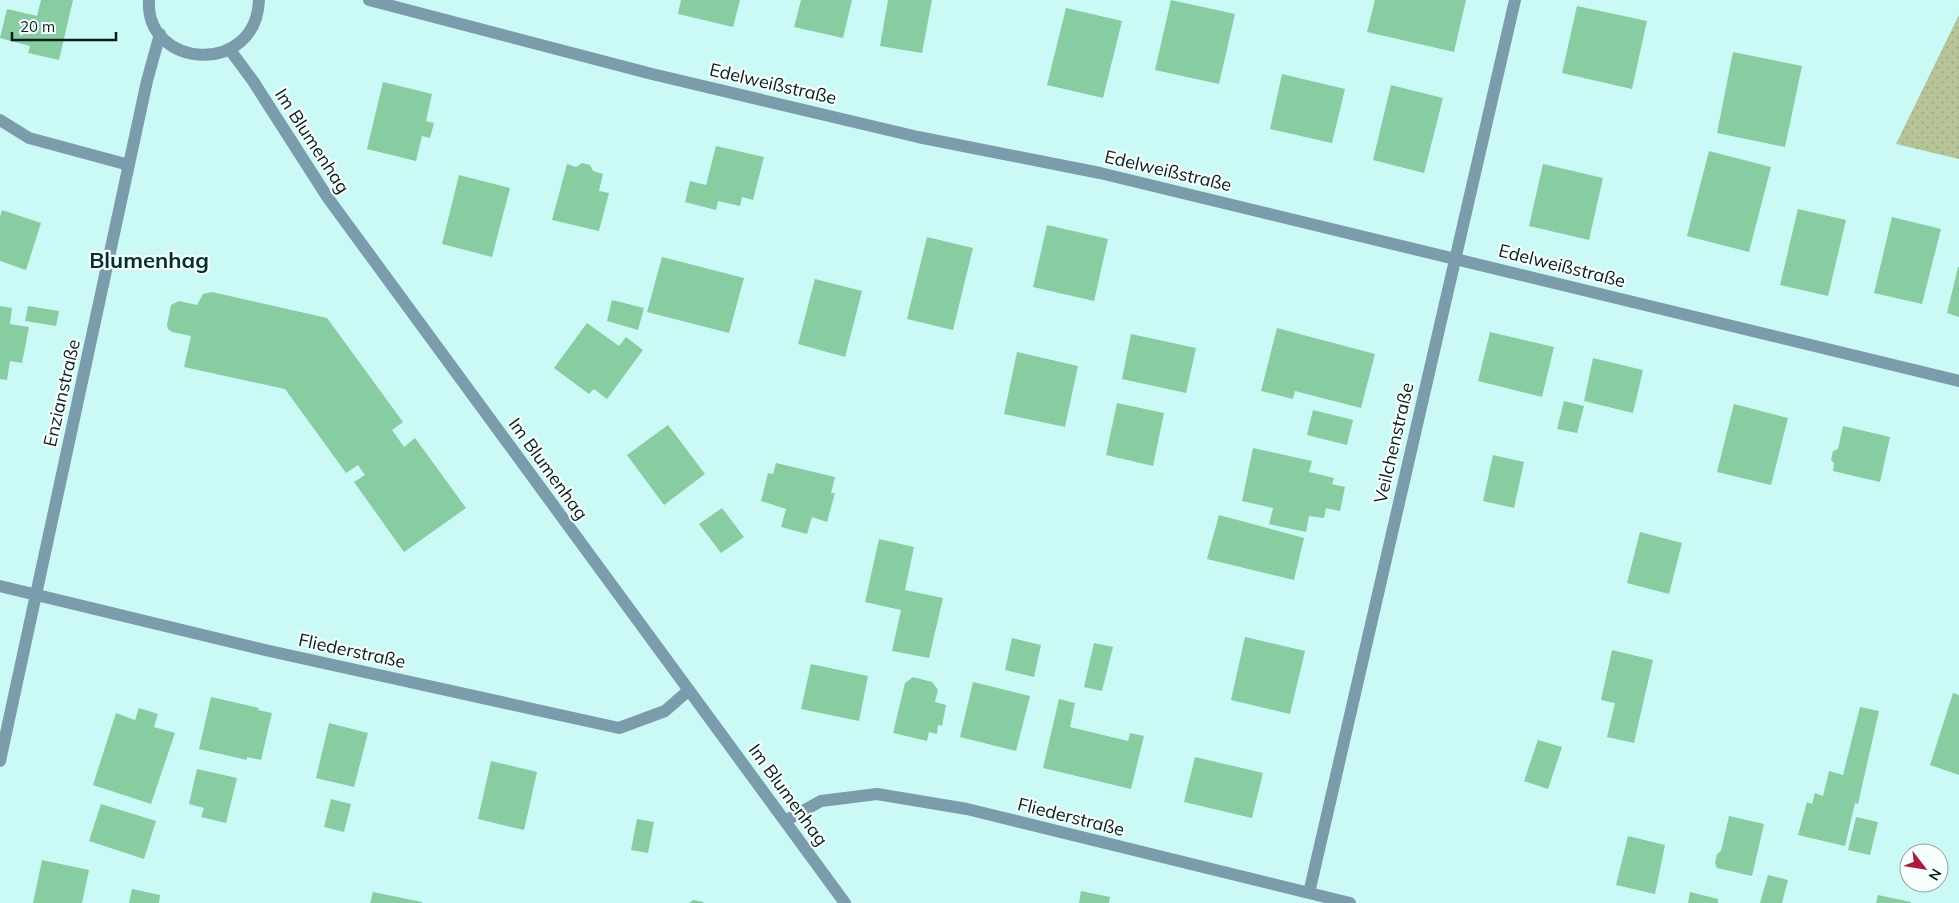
<svg xmlns="http://www.w3.org/2000/svg" width="1959" height="903" viewBox="0 0 1959 903" font-family="Mulish,sans-serif">
<style>
.grass{fill:url(#grass-dots)}
.building{fill:#87cda1}
.lines{fill:none;stroke-linecap:round;stroke-linejoin:round}
.minor{stroke:#7b9caa;stroke-width:12}
.labels{text-anchor:middle;stroke-width:4.5;stroke-linejoin:round;paint-order:stroke}
.street-label{font-size:18px;fill:#0a1c1b;stroke:#f5fefd}
.district-label{font-size:22px;font-weight:bold;fill:#01312f;stroke:#f5fefd}
</style>
<defs>
<pattern id="grass-dots" width="8" height="8" patternUnits="userSpaceOnUse" patternTransform="scale(1.25)"><rect width="8" height="8" fill="#b7c497"/><path d="M2 2h.1M6 6h.1" fill="none" stroke="#9ca882" stroke-width="1.8" stroke-linecap="round"/></pattern>
</defs>
<rect width="100%" height="100%" fill="#cbf9f6"/>
<path class="grass" d="M 1959,15 L 1959,159 L 1896,144 Z"/>
<path class="building" d="M 41,0 L 73,0 L 59,60 L 28,53 L 30,46 L 0,38 L 7,9 L 37,16 Z
M 681,0 L 740,0 L 733,27 L 678,14 Z
M 801,0 L 852,0 L 843,38 L 794,27 Z
M 888,0 L 932,0 L 922,53 L 880,46 Z
M 1171,0 L 1235,14 L 1219,84 L 1155,70 Z
M 1375,0 L 1466,0 L 1454,52 L 1367,32 Z
M 1577,6 L 1647,21 L 1632,89 L 1562,73 Z
M 1066,8 L 1122,21 L 1103,98 L 1047,85 Z
M 1733,52 L 1802,66 L 1785,147 L 1717,133 Z
M 1282,74 L 1345,89 L 1332,143 L 1270,129 Z
M 383,82 L 432,94 L 426,121 L 434,123 L 430,138 L 422,136 L 416,161 L 367,149 Z
M 1391,85 L 1443,98 L 1424,173 L 1373,160 Z
M 716,146 L 764,157 L 753,200 L 742,197 L 740,206 L 718,201 L 716,210 L 685,202 L 690,181 L 706,185 Z
M 1709,151 L 1771,167 L 1749,252 L 1687,236 Z
M 582,163 L 590,165 L 593,171 L 603,174 L 599,191 L 609,193 L 599,231 L 552,220 L 567,164 L 576,167 Z
M 1543,164 L 1603,178 L 1589,240 L 1529,226 Z
M 459,175 L 510,188 L 492,257 L 442,244 Z
M 1798,209 L 1846,220 L 1828,296 L 1780,285 Z
M 2,210 L 41,223 L 26,270 L 0,261 L 0,217 Z
M 1892,217 L 1941,229 L 1922,304 L 1874,293 Z
M 1047,225 L 1108,239 L 1094,301 L 1033,287 Z
M 927,237 L 973,248 L 953,330 L 907,319 Z
M 662,257 L 744,278 L 729,333 L 647,312 Z
M 1958,267 L 1959,267 L 1959,317 L 1947,313 Z
M 815,279 L 862,291 L 845,357 L 798,344 Z
M 212,292 L 327,318 L 403,422 L 392,430 L 404,447 L 415,438 L 466,508 L 404,552 L 354,482 L 365,475 L 358,465 L 346,473 L 285,389 L 184,367 L 191,336 L 172,332 L 168,329 L 167,325 L 171,305 L 179,301 L 197,305 L 203,294 Z
M 612,300 L 644,308 L 638,330 L 607,321 Z
M 0,306 L 12,308 L 10,324 L 29,327 L 22,363 L 10,361 L 7,380 L 0,379 Z
M 28,306 L 59,311 L 56,326 L 25,321 Z
M 587,323 L 619,346 L 626,337 L 643,350 L 607,399 L 594,389 L 589,394 L 554,368 Z
M 1277,328 L 1375,354 L 1361,408 L 1295,391 L 1293,399 L 1261,391 Z
M 1490,332 L 1554,347 L 1542,397 L 1478,381 Z
M 1131,334 L 1196,348 L 1186,393 L 1122,379 Z
M 1017,352 L 1078,366 L 1065,427 L 1004,414 Z
M 1593,358 L 1643,370 L 1633,413 L 1584,401 Z
M 1564,401 L 1584,406 L 1577,433 L 1557,429 Z
M 1117,403 L 1164,413 L 1153,466 L 1106,455 Z
M 1734,404 L 1788,418 L 1771,485 L 1717,472 Z
M 1313,410 L 1353,420 L 1347,445 L 1307,435 Z
M 668,425 L 705,474 L 664,505 L 627,455 Z
M 1843,426 L 1890,437 L 1880,482 L 1833,471 L 1834,463 L 1831,460 L 1833,451 L 1838,449 Z
M 1253,448 L 1312,461 L 1309,472 L 1334,478 L 1332,484 L 1345,487 L 1340,511 L 1326,508 L 1324,518 L 1309,516 L 1306,532 L 1269,524 L 1273,508 L 1242,501 Z
M 1493,455 L 1524,462 L 1514,508 L 1483,501 Z
M 776,463 L 835,477 L 831,493 L 835,493 L 827,522 L 812,517 L 807,534 L 781,527 L 786,509 L 761,501 L 768,473 L 773,474 Z
M 722,508 L 744,537 L 721,553 L 699,524 Z
M 1219,515 L 1304,538 L 1294,580 L 1207,559 Z
M 1640,532 L 1682,543 L 1669,594 L 1627,583 Z
M 879,539 L 914,547 L 905,590 L 943,598 L 929,658 L 892,651 L 901,610 L 865,602 Z
M 1245,637 L 1305,651 L 1290,714 L 1231,700 Z
M 1012,638 L 1041,645 L 1034,677 L 1005,670 Z
M 1094,643 L 1113,647 L 1102,691 L 1084,687 Z
M 1612,650 L 1653,660 L 1634,743 L 1607,737 L 1615,703 L 1601,700 Z
M 811,664 L 868,676 L 859,721 L 801,709 Z
M 913,677 L 932,682 L 938,690 L 935,702 L 946,705 L 942,726 L 938,725 L 937,734 L 929,732 L 927,741 L 893,733 L 905,683 Z
M 973,682 L 1030,696 L 1016,751 L 960,737 Z
M 1953,693 L 1959,695 L 1959,775 L 1930,765 Z
M 211,697 L 259,708 L 258,710 L 272,713 L 261,760 L 247,757 L 247,760 L 199,749 Z
M 1059,699 L 1075,703 L 1070,727 L 1128,741 L 1130,733 L 1144,736 L 1131,789 L 1043,768 Z
M 1860,707 L 1879,711 L 1858,804 L 1855,803 L 1845,846 L 1798,835 L 1807,802 L 1812,804 L 1815,793 L 1823,796 L 1829,771 L 1843,775 Z
M 139,708 L 158,714 L 154,727 L 175,733 L 151,804 L 93,785 L 116,713 L 135,720 Z
M 329,723 L 368,733 L 354,787 L 316,778 Z
M 1538,740 L 1562,747 L 1548,789 L 1524,781 Z
M 1195,757 L 1263,773 L 1252,818 L 1184,802 Z
M 491,761 L 537,772 L 524,830 L 478,819 Z
M 197,769 L 237,778 L 226,823 L 201,817 L 204,808 L 189,804 Z
M 331,799 L 351,804 L 344,832 L 324,827 Z
M 101,804 L 156,821 L 144,859 L 89,841 Z
M 1729,816 L 1764,824 L 1752,876 L 1717,868 L 1715,863 L 1717,854 L 1721,851 Z
M 1856,817 L 1878,822 L 1870,855 L 1848,850 Z
M 637,819 L 654,822 L 648,853 L 631,850 Z
M 1628,836 L 1665,845 L 1655,894 L 1616,885 Z
M 42,860 L 89,870 L 82,903 L 33,903 Z
M 1768,875 L 1788,880 L 1782,903 L 1760,903 Z
M 132,889 L 160,895 L 159,903 L 129,903 Z
M 1081,891 L 1110,897 L 1109,903 L 1079,903 Z
M 373,892 L 422,902 L 422,903 L 370,903 Z
M 1690,892 L 1718,899 L 1718,903 L 1688,903 Z
M 1878,895 L 1911,902 L 1911,903 L 1876,903 Z
M 693,900 L 704,902 L 703,903 L 689,903 Z"/>
<g class="lines">
<path class="minor" d="M 149,0 C 145,69 256,77 259,0
M 369,0 L 652,74 L 918,137 L 1100,173 L 1959,381
M 230,50 L 253,81 L 328,198 L 845,903
M 0,120 L 29,138 L 129,165
M 0,586 L 265,650 L 619,728 L 665,711 L 689,690
M 0,761 L 147,81 L 160,34
M 785,821 L 821,801 L 877,794 L 967,809 L 1350,903
M 1309,893 L 1515,0"/>
</g>
<g class="labels">
<g class="street-label">
<text transform="translate(773 84) rotate(13)" y="6">Edelweißstraße</text>
<text transform="translate(312 141) rotate(57)" y="6">Im Blumenhag</text>
<text transform="translate(1168 171) rotate(13)" y="6">Edelweißstraße</text>
<text transform="translate(1562 266) rotate(14)" y="6">Edelweißstraße</text>
<text transform="translate(62 393) rotate(-77)" y="6">Enzianstraße</text>
<text transform="translate(1394 443) rotate(-77)" y="6">Veilchenstraße</text>
<text transform="translate(548 469) rotate(54)" y="6">Im Blumenhag</text>
<text transform="translate(352 651) rotate(12)" y="6">Fliederstraße</text>
<text transform="translate(788 795) rotate(54)" y="6">Im Blumenhag</text>
<text transform="translate(1071 817) rotate(14)" y="6">Fliederstraße</text>
</g>
<g class="district-label">
<text x="149" y="268">Blumenhag</text>
</g>
</g>
<g transform="translate(1924 868) rotate(121)"><circle r="24" fill="#f5fefd" stroke="#97a4a3"/>
<path d="M0-4L9 19L0 12L-9 19Z" fill="#ad193b"/>
<text y="-8" font-size="14" font-weight="bold" text-anchor="middle" fill="#0a1c1b">N</text>
</g>
<path d="M12 32v8h104v-8" fill="none" stroke="#0a1c1b" stroke-width="2.5"/>
<text x="20" y="32" font-size="15" fill="#0a1c1b" stroke="#f5fefd" stroke-width="4" paint-order="stroke">20 m</text>
</svg>
